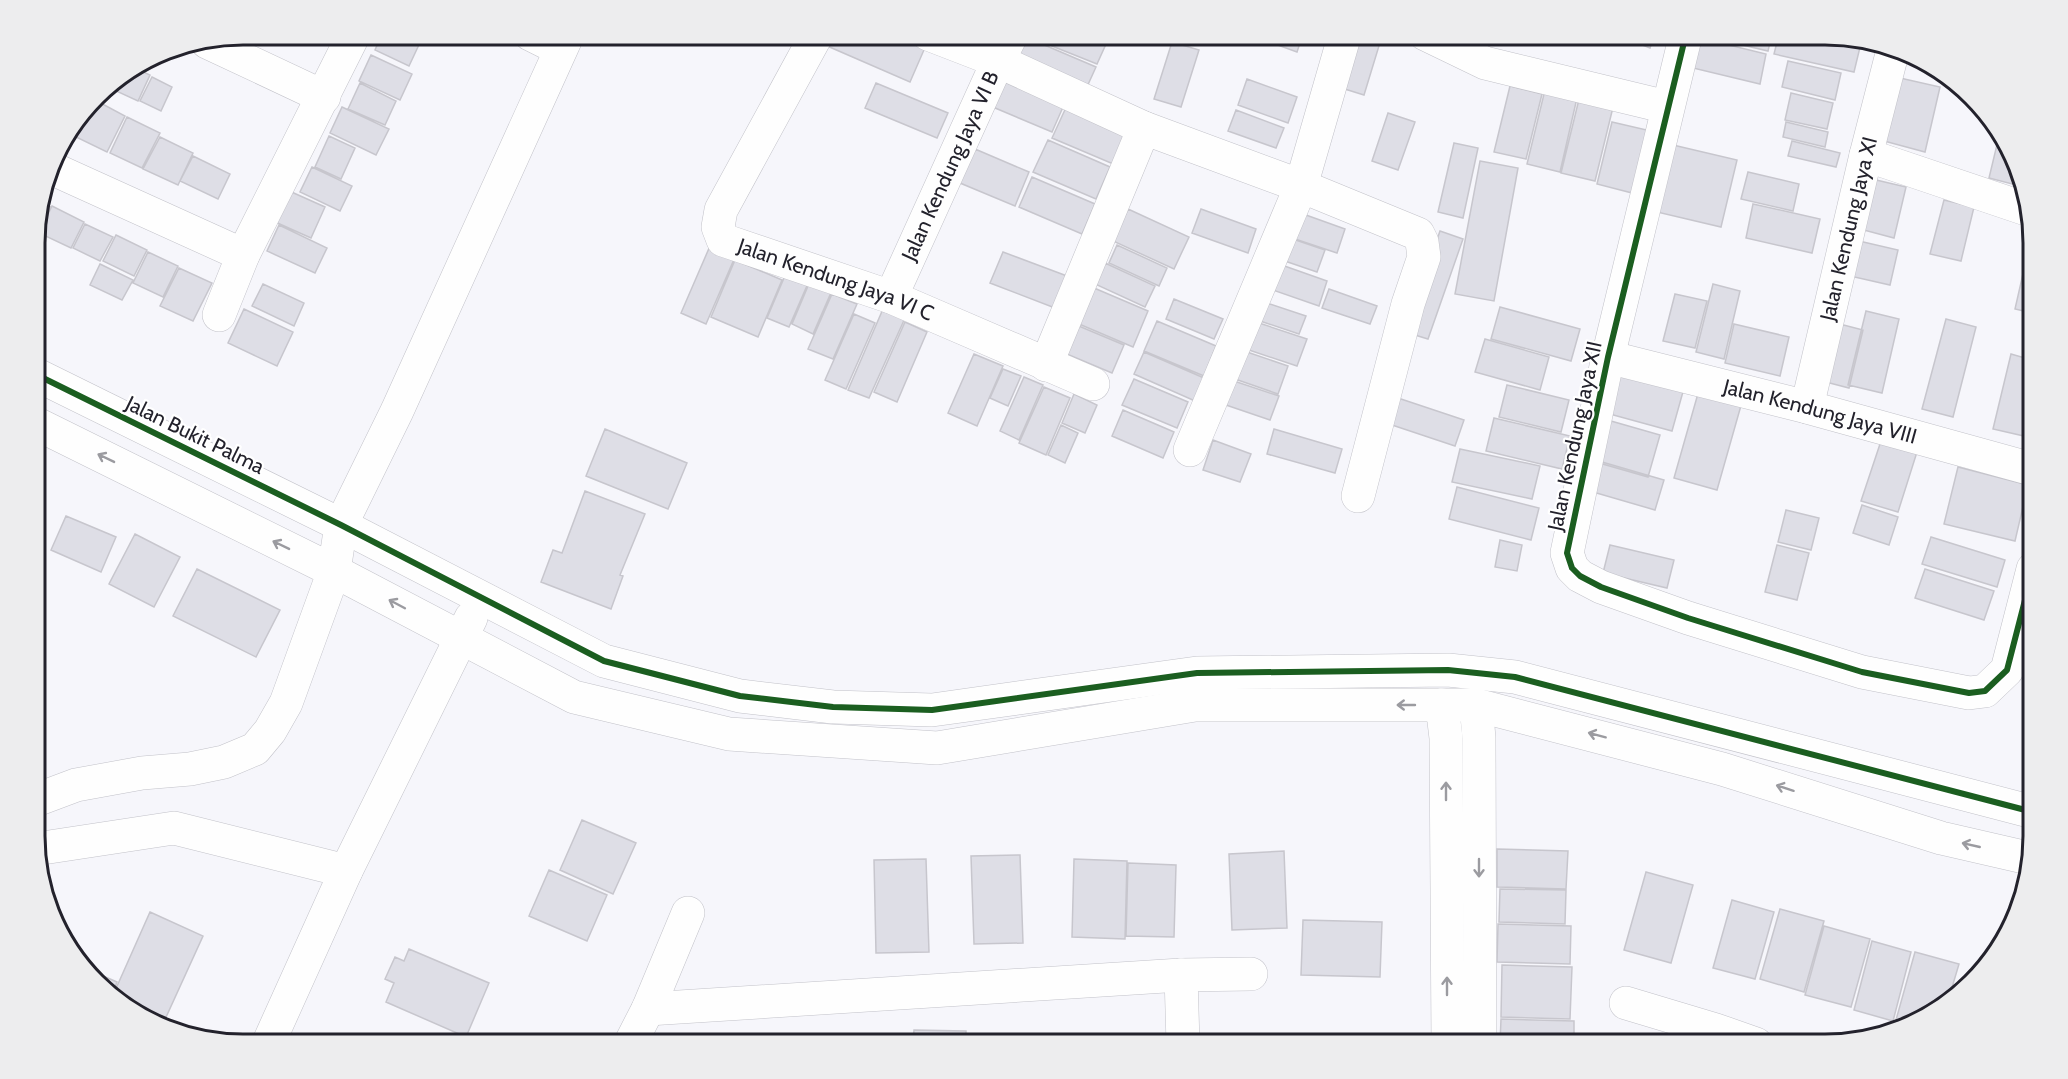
<svg xmlns="http://www.w3.org/2000/svg" width="2068" height="1079" viewBox="0 0 2068 1079" font-family="Cabin,sans-serif">
<style>
.building{fill:#dedee6;stroke:#c7c6cd;stroke-width:1.5}
.lines{fill:none;stroke-linecap:round;stroke-linejoin:round}
.minor-casing{stroke:#c2c2c9;stroke-width:34}
.minor{stroke:#fefefe;stroke-width:33}
.cycleway-casing{stroke:#fff;stroke-width:10}
.cycleway{stroke:#1b5e20;stroke-width:6}
.oneway{stroke:#9b9ba0}
.labels{text-anchor:middle;stroke-width:4.5;stroke-linejoin:round;paint-order:stroke}
.street-label{font-size:21px;fill:#23222c;stroke:#fff}
.rim{fill:none;stroke:#23222c;stroke-width:3}
</style>
<rect width="100%" height="100%" fill="#f6f6fb"/>
<path class="building" d="M 382,34 L 424,34 L 409,66 L 375,50 Z
M 830,34 L 907,34 L 927,43 L 910,82 L 825,45 Z
M 1057,34 L 1084,34 L 1106,44 L 1097,64 L 1052,46 Z
M 1266,34 L 1303,34 L 1297,52 L 1264,40 Z
M 1350,34 L 1382,36 L 1364,95 L 1335,86 Z
M 1615,34 L 1655,34 L 1650,48 Z
M 1710,34 L 1772,34 L 1768,51 L 1709,37 Z
M 1779,34 L 1825,34 L 1861,43 L 1854,72 L 1774,54 Z
M 1021,35 L 1096,67 L 1086,89 L 1012,57 Z
M 1700,38 L 1766,54 L 1760,84 L 1693,68 Z
M 1172,42 L 1199,50 L 1181,107 L 1154,99 Z
M 371,55 L 412,74 L 400,100 L 359,81 Z
M 1788,61 L 1841,73 L 1835,100 L 1782,87 Z
M 135,68 L 150,75 L 138,101 L 114,90 L 120,77 Z
M 1003,70 L 1067,98 L 1052,132 L 988,105 Z
M 152,77 L 172,87 L 161,111 L 140,101 Z
M 1900,78 L 1940,87 L 1925,152 L 1884,141 Z
M 1247,79 L 1297,97 L 1288,123 L 1238,105 Z
M 116,80 L 107,98 L 100,94 L 105,86 Z
M 360,83 L 396,101 L 385,125 L 348,109 Z
M 876,83 L 948,113 L 937,138 L 865,108 Z
M 1510,86 L 1542,94 L 1526,159 L 1494,152 Z
M 1545,90 L 1577,98 L 1560,172 L 1527,164 Z
M 1581,91 L 1615,99 L 1595,181 L 1561,173 Z
M 1791,93 L 1833,103 L 1827,129 L 1785,120 Z
M 95,100 L 125,116 L 107,152 L 76,137 Z
M 1069,101 L 1134,128 L 1118,166 L 1052,138 Z
M 342,107 L 389,129 L 376,155 L 330,133 Z
M 88,109 L 75,134 L 70,132 Z
M 1236,110 L 1284,128 L 1276,148 L 1228,131 Z
M 1388,113 L 1415,122 L 1398,170 L 1372,161 Z
M 127,117 L 160,133 L 142,168 L 110,153 Z
M 1612,122 L 1651,131 L 1636,194 L 1597,184 Z
M 1786,122 L 1828,132 L 1825,147 L 1783,137 Z
M 2000,132 L 2020,186 L 1989,178 Z
M 329,136 L 355,148 L 341,179 L 315,167 Z
M 160,137 L 193,153 L 178,185 L 143,169 Z
M 1048,140 L 1110,167 L 1096,199 L 1033,172 Z
M 1792,141 L 1840,153 L 1836,167 L 1788,156 Z
M 1454,143 L 1478,148 L 1463,218 L 1438,212 Z
M 1673,145 L 1737,160 L 1721,227 L 1657,212 Z
M 975,149 L 1029,172 L 1015,206 L 960,183 Z
M 193,156 L 230,174 L 218,199 L 180,181 Z
M 1480,161 L 1518,168 L 1494,301 L 1455,294 Z
M 312,167 L 352,186 L 340,211 L 300,192 Z
M 1748,172 L 1799,184 L 1793,211 L 1741,199 Z
M 1032,177 L 1095,204 L 1082,234 L 1019,207 Z
M 1872,179 L 1906,187 L 1894,238 L 1860,229 Z
M 287,190 L 325,207 L 311,238 L 273,221 Z
M 1944,200 L 1974,207 L 1961,261 L 1930,254 Z
M 42,203 L 51,207 L 37,234 L 35,233 L 35,229 Z
M 1753,204 L 1820,219 L 1812,253 L 1746,238 Z
M 52,206 L 84,222 L 71,248 L 39,233 Z
M 1128,209 L 1189,237 L 1174,269 L 1113,241 Z
M 1201,209 L 1256,229 L 1248,253 L 1192,233 Z
M 1292,210 L 1345,229 L 1337,253 L 1283,235 Z
M 85,224 L 113,237 L 100,261 L 73,248 Z
M 279,225 L 327,248 L 315,273 L 267,251 Z
M 1440,231 L 1463,239 L 1428,339 L 1405,332 Z
M 2032,234 L 2032,313 L 2015,309 Z
M 116,235 L 147,250 L 134,276 L 103,261 Z
M 1284,236 L 1325,250 L 1317,272 L 1276,258 Z
M 1859,241 L 1898,250 L 1890,285 L 1850,276 Z
M 1117,245 L 1167,268 L 1159,286 L 1109,263 Z
M 710,246 L 735,257 L 706,324 L 681,313 Z
M 148,252 L 178,266 L 163,297 L 133,283 Z
M 1003,252 L 1067,276 L 1055,308 L 990,283 Z
M 735,260 L 782,280 L 758,337 L 711,317 Z
M 1105,263 L 1155,286 L 1145,307 L 1095,284 Z
M 1276,263 L 1327,281 L 1319,306 L 1267,288 Z
M 100,264 L 133,280 L 122,300 L 90,285 Z
M 179,268 L 212,283 L 193,321 L 160,306 Z
M 787,271 L 809,281 L 789,327 L 767,318 Z
M 811,279 L 833,288 L 813,334 L 792,324 Z
M 263,284 L 304,303 L 294,326 L 252,306 Z
M 1713,284 L 1740,291 L 1724,359 L 1696,352 Z
M 1087,285 L 1148,311 L 1133,347 L 1072,321 Z
M 1329,289 L 1377,306 L 1370,324 L 1322,308 Z
M 832,294 L 857,304 L 833,359 L 808,349 Z
M 1675,294 L 1707,301 L 1695,348 L 1663,341 Z
M 1174,299 L 1223,319 L 1214,339 L 1166,319 Z
M 1267,303 L 1306,316 L 1299,334 L 1260,321 Z
M 1500,307 L 1580,329 L 1571,361 L 1491,339 Z
M 244,309 L 293,332 L 277,366 L 228,343 Z
M 883,309 L 905,318 L 869,398 L 848,390 Z
M 1866,311 L 1899,319 L 1882,393 L 1848,385 Z
M 854,314 L 875,323 L 846,389 L 825,380 Z
M 1946,319 L 1976,327 L 1953,417 L 1922,409 Z
M 1250,320 L 1307,339 L 1297,366 L 1240,347 Z
M 1157,321 L 1216,346 L 1204,376 L 1144,351 Z
M 905,322 L 927,332 L 897,402 L 874,392 Z
M 1832,322 L 1863,330 L 1849,388 L 1818,380 Z
M 1074,324 L 1124,345 L 1112,373 L 1062,352 Z
M 1734,324 L 1789,337 L 1780,376 L 1725,363 Z
M 1485,339 L 1549,357 L 1540,390 L 1475,372 Z
M 1244,351 L 1288,366 L 1278,394 L 1235,379 Z
M 1144,352 L 1204,378 L 1195,401 L 1134,374 Z
M 974,354 L 1003,366 L 977,426 L 948,413 Z
M 2011,354 L 2032,360 L 2032,399 L 2024,436 L 1993,429 Z
M 1620,362 L 1686,381 L 1672,431 L 1606,413 Z
M 1003,369 L 1021,376 L 1008,406 L 990,398 Z
M 1024,377 L 1043,385 L 1019,440 L 1000,431 Z
M 1134,379 L 1188,402 L 1177,428 L 1122,405 Z
M 1231,380 L 1279,396 L 1270,420 L 1223,404 Z
M 1507,385 L 1569,400 L 1561,432 L 1499,417 Z
M 1044,387 L 1070,398 L 1046,455 L 1019,443 Z
M 1699,390 L 1742,402 L 1717,490 L 1674,478 Z
M 1074,394 L 1097,405 L 1085,433 L 1062,423 Z
M 1398,398 L 1464,420 L 1455,446 L 1389,424 Z
M 1123,410 L 1174,432 L 1163,458 L 1112,436 Z
M 1494,418 L 1570,436 L 1562,469 L 1486,451 Z
M 1604,419 L 1660,435 L 1648,477 L 1592,461 Z
M 1061,425 L 1078,433 L 1065,463 L 1048,455 Z
M 605,429 L 687,463 L 668,509 L 586,476 Z
M 1274,429 L 1342,449 L 1335,473 L 1267,454 Z
M 1213,440 L 1251,454 L 1240,482 L 1203,470 Z
M 1881,441 L 1917,452 L 1898,512 L 1861,501 Z
M 1460,449 L 1540,466 L 1532,499 L 1452,482 Z
M 1602,462 L 1664,480 L 1655,510 L 1593,492 Z
M 1958,467 L 2028,485 L 2015,541 L 1944,524 Z
M 1457,487 L 1539,508 L 1531,540 L 1449,519 Z
M 585,491 L 645,514 L 620,575 L 623,576 L 611,609 L 541,582 L 553,550 L 562,553 Z
M 1862,505 L 1898,517 L 1889,545 L 1853,533 Z
M 1786,510 L 1819,518 L 1811,550 L 1778,542 Z
M 66,516 L 116,537 L 101,572 L 51,550 Z
M 135,534 L 180,557 L 154,607 L 109,584 Z
M 1931,537 L 2005,560 L 1997,587 L 1922,564 Z
M 1500,540 L 1522,545 L 1517,571 L 1495,567 Z
M 1610,545 L 1674,560 L 1667,588 L 1603,573 Z
M 1777,545 L 1809,553 L 1797,600 L 1765,592 Z
M 197,569 L 280,610 L 256,657 L 173,616 Z
M 1925,569 L 1994,591 L 1984,620 L 1915,598 Z
M 582,820 L 636,843 L 613,894 L 560,870 Z
M 1497,849 L 1568,851 L 1566,889 L 1497,887 Z
M 1284,851 L 1287,928 L 1232,930 L 1229,854 Z
M 1020,855 L 1023,943 L 974,944 L 971,856 Z
M 926,859 L 929,952 L 876,953 L 874,860 Z
M 1074,859 L 1127,861 L 1125,939 L 1072,937 Z
M 1128,863 L 1176,865 L 1174,937 L 1126,936 Z
M 549,870 L 607,895 L 587,941 L 529,916 Z
M 1646,872 L 1693,885 L 1671,963 L 1624,950 Z
M 1500,889 L 1566,890 L 1565,924 L 1499,922 Z
M 1732,900 L 1774,912 L 1755,979 L 1713,968 Z
M 1780,909 L 1824,921 L 1804,992 L 1760,979 Z
M 150,912 L 203,936 L 162,1026 L 150,1023 L 114,993 Z
M 1303,920 L 1382,922 L 1380,977 L 1301,975 Z
M 1498,924 L 1571,926 L 1570,964 L 1497,962 Z
M 1824,926 L 1870,939 L 1851,1007 L 1805,995 Z
M 1872,941 L 1911,952 L 1893,1021 L 1854,1010 Z
M 409,949 L 489,983 L 466,1037 L 386,1002 L 394,983 L 385,979 L 395,957 L 404,961 Z
M 1915,952 L 1959,964 L 1948,1001 L 1941,1010 L 1904,1022 L 1896,1020 Z
M 1502,965 L 1572,967 L 1570,1019 L 1501,1017 Z
M 82,967 L 117,982 L 113,992 Z
M 1501,1019 L 1574,1021 L 1574,1044 L 1500,1044 Z
M 914,1030 L 966,1031 L 966,1044 L 913,1044 Z
M 863,1034 L 911,1036 L 911,1044 L 863,1044 Z
M 1221,1037 L 1299,1039 L 1299,1044 L 1221,1044 Z
M 714,1042 L 756,1044 L 714,1044 Z"/>
<g class="lines">
<g class="minor-casing">
<g id="minor">
<path d="M 530,34 L 560,49"/>
<path id="s1" d="M 817,34 L 721,210 L 718,227 L 723,240 L 891,297 L 1093,384"/>
<path d="M 928,34 L 998,61 L 1144,128 L 1301,186 L 1418,234 L 1422,242 L 1424,257 L 1408,304 L 1358,496"/>
<path d="M 1425,34 L 1485,63 L 1667,107"/>
<path d="M 1686,34 L 1608,357 L 1567,553 L 1572,568 L 1580,576 L 1601,587 L 1688,618 L 1862,672 L 1969,693 L 1985,691 L 2007,670 L 2033,569"/>
<path d="M 207,42 L 324,97"/>
<path d="M 1866,155 L 2029,210"/>
<path d="M 51,168 L 243,255"/>
<path id="s2" d="M 891,297 L 998,61 L 1012,34"/>
<path d="M 219,315 L 243,255 L 354,34"/>
<path id="s3" d="M 1608,357 L 1807,407 L 2032,469"/>
<path d="M 1046,365 L 1144,128"/>
<path d="M 35,374 L 341,525 L 604,661 L 740,696 L 833,707 L 932,710 L 1197,673 L 1448,670 L 1515,677 L 2033,812"/>
<path id="s4" d="M 1807,407 L 1866,155 L 1893,50"/>
<path d="M 35,423 L 334,571 L 574,697 L 729,734 L 937,748 L 1195,705 L 1476,705 L 1722,769 L 1941,838 L 2028,858"/>
<path d="M 1190,450 L 1301,186 L 1345,34"/>
<path d="M 1442,705 L 1446,738 L 1448,1044"/>
<path d="M 1476,705 L 1479,738 L 1480,1044"/>
<path d="M 36,800 L 76,785 L 142,773 L 190,769 L 224,762 L 255,749 L 270,731 L 286,703 L 334,571 L 341,525 L 397,411 L 568,34"/>
<path d="M 36,849 L 174,828 L 346,871"/>
<path d="M 1181,975 L 1183,1044"/>
<path d="M 1626,1003 L 1716,1030 L 1756,1044"/>
<path d="M 648,1009 L 1181,975 L 1251,974"/>
<path d="M 268,1044 L 346,871 L 471,618"/>
<path d="M 630,1044 L 648,1009 L 688,913"/>
</g>
</g>
<use href="#minor" class="minor"/>
<g class="cycleway-casing">
<path id="cycleway" d="M 1686,34 L 1608,357 L 1567,553 L 1572,568 L 1580,576 L 1601,587 L 1688,618 L 1862,672 L 1969,693 L 1985,691 L 2007,670 L 2033,569
M 35,374 L 341,525 L 604,661 L 740,696 L 833,707 L 932,710 L 1197,673 L 1448,670 L 1515,677 L 2033,812"/>
</g>
<use href="#cycleway" class="cycleway"/>
</g>
<defs><path id="oneway-shaft" d="M-6 0H5M1.5-3L5.5 0L1.5 3" fill="none" stroke-width="1.6" stroke-linecap="round" stroke-linejoin="round" transform="scale(1.5)"/></defs>
<g class="oneway">
<use href="#oneway-shaft" transform="translate(106 458) rotate(-154)"/>
<use href="#oneway-shaft" transform="translate(281 545) rotate(-154)"/>
<use href="#oneway-shaft" transform="translate(397 604) rotate(-152)"/>
<use href="#oneway-shaft" transform="translate(1406 705) rotate(180)"/>
<use href="#oneway-shaft" transform="translate(1597 735) rotate(-165)"/>
<use href="#oneway-shaft" transform="translate(1785 788) rotate(-162)"/>
<use href="#oneway-shaft" transform="translate(1446 791) rotate(-90)"/>
<use href="#oneway-shaft" transform="translate(1971 845) rotate(-167)"/>
<use href="#oneway-shaft" transform="translate(1479 868) rotate(90)"/>
<use href="#oneway-shaft" transform="translate(1447 986) rotate(-90)"/>
</g>
<g class="labels">
<g class="street-label">
<text dy="7" stroke="none"><textPath href="#s2" startOffset="144">Jalan Kendung Jaya VI B</textPath></text>
<text dy="7" stroke="none"><textPath href="#s4" startOffset="183">Jalan Kendung Jaya XI</textPath></text>
<text dy="7" stroke="none"><textPath href="#s1" startOffset="351">Jalan Kendung Jaya VI C</textPath></text>
<text dy="7" stroke="none"><textPath href="#s3" startOffset="219">Jalan Kendung Jaya VIII</textPath></text>
<text transform="translate(195 435) rotate(26)" y="7">Jalan Bukit Palma</text>
<text transform="translate(1575 436) rotate(-78)" y="7">Jalan Kendung Jaya XII</text>
</g>
</g>
<path d="M0 0H2068V1079H0ZM243 45H1825A198 198 0 0 1 2023 243V836A198 198 0 0 1 1825 1034H243A198 198 0 0 1 45 836V243A198 198 0 0 1 243 45Z" fill="#ededee" fill-rule="evenodd"/>
<path class="rim" d="M243 45H1825A198 198 0 0 1 2023 243V836A198 198 0 0 1 1825 1034H243A198 198 0 0 1 45 836V243A198 198 0 0 1 243 45Z"/>
</svg>
